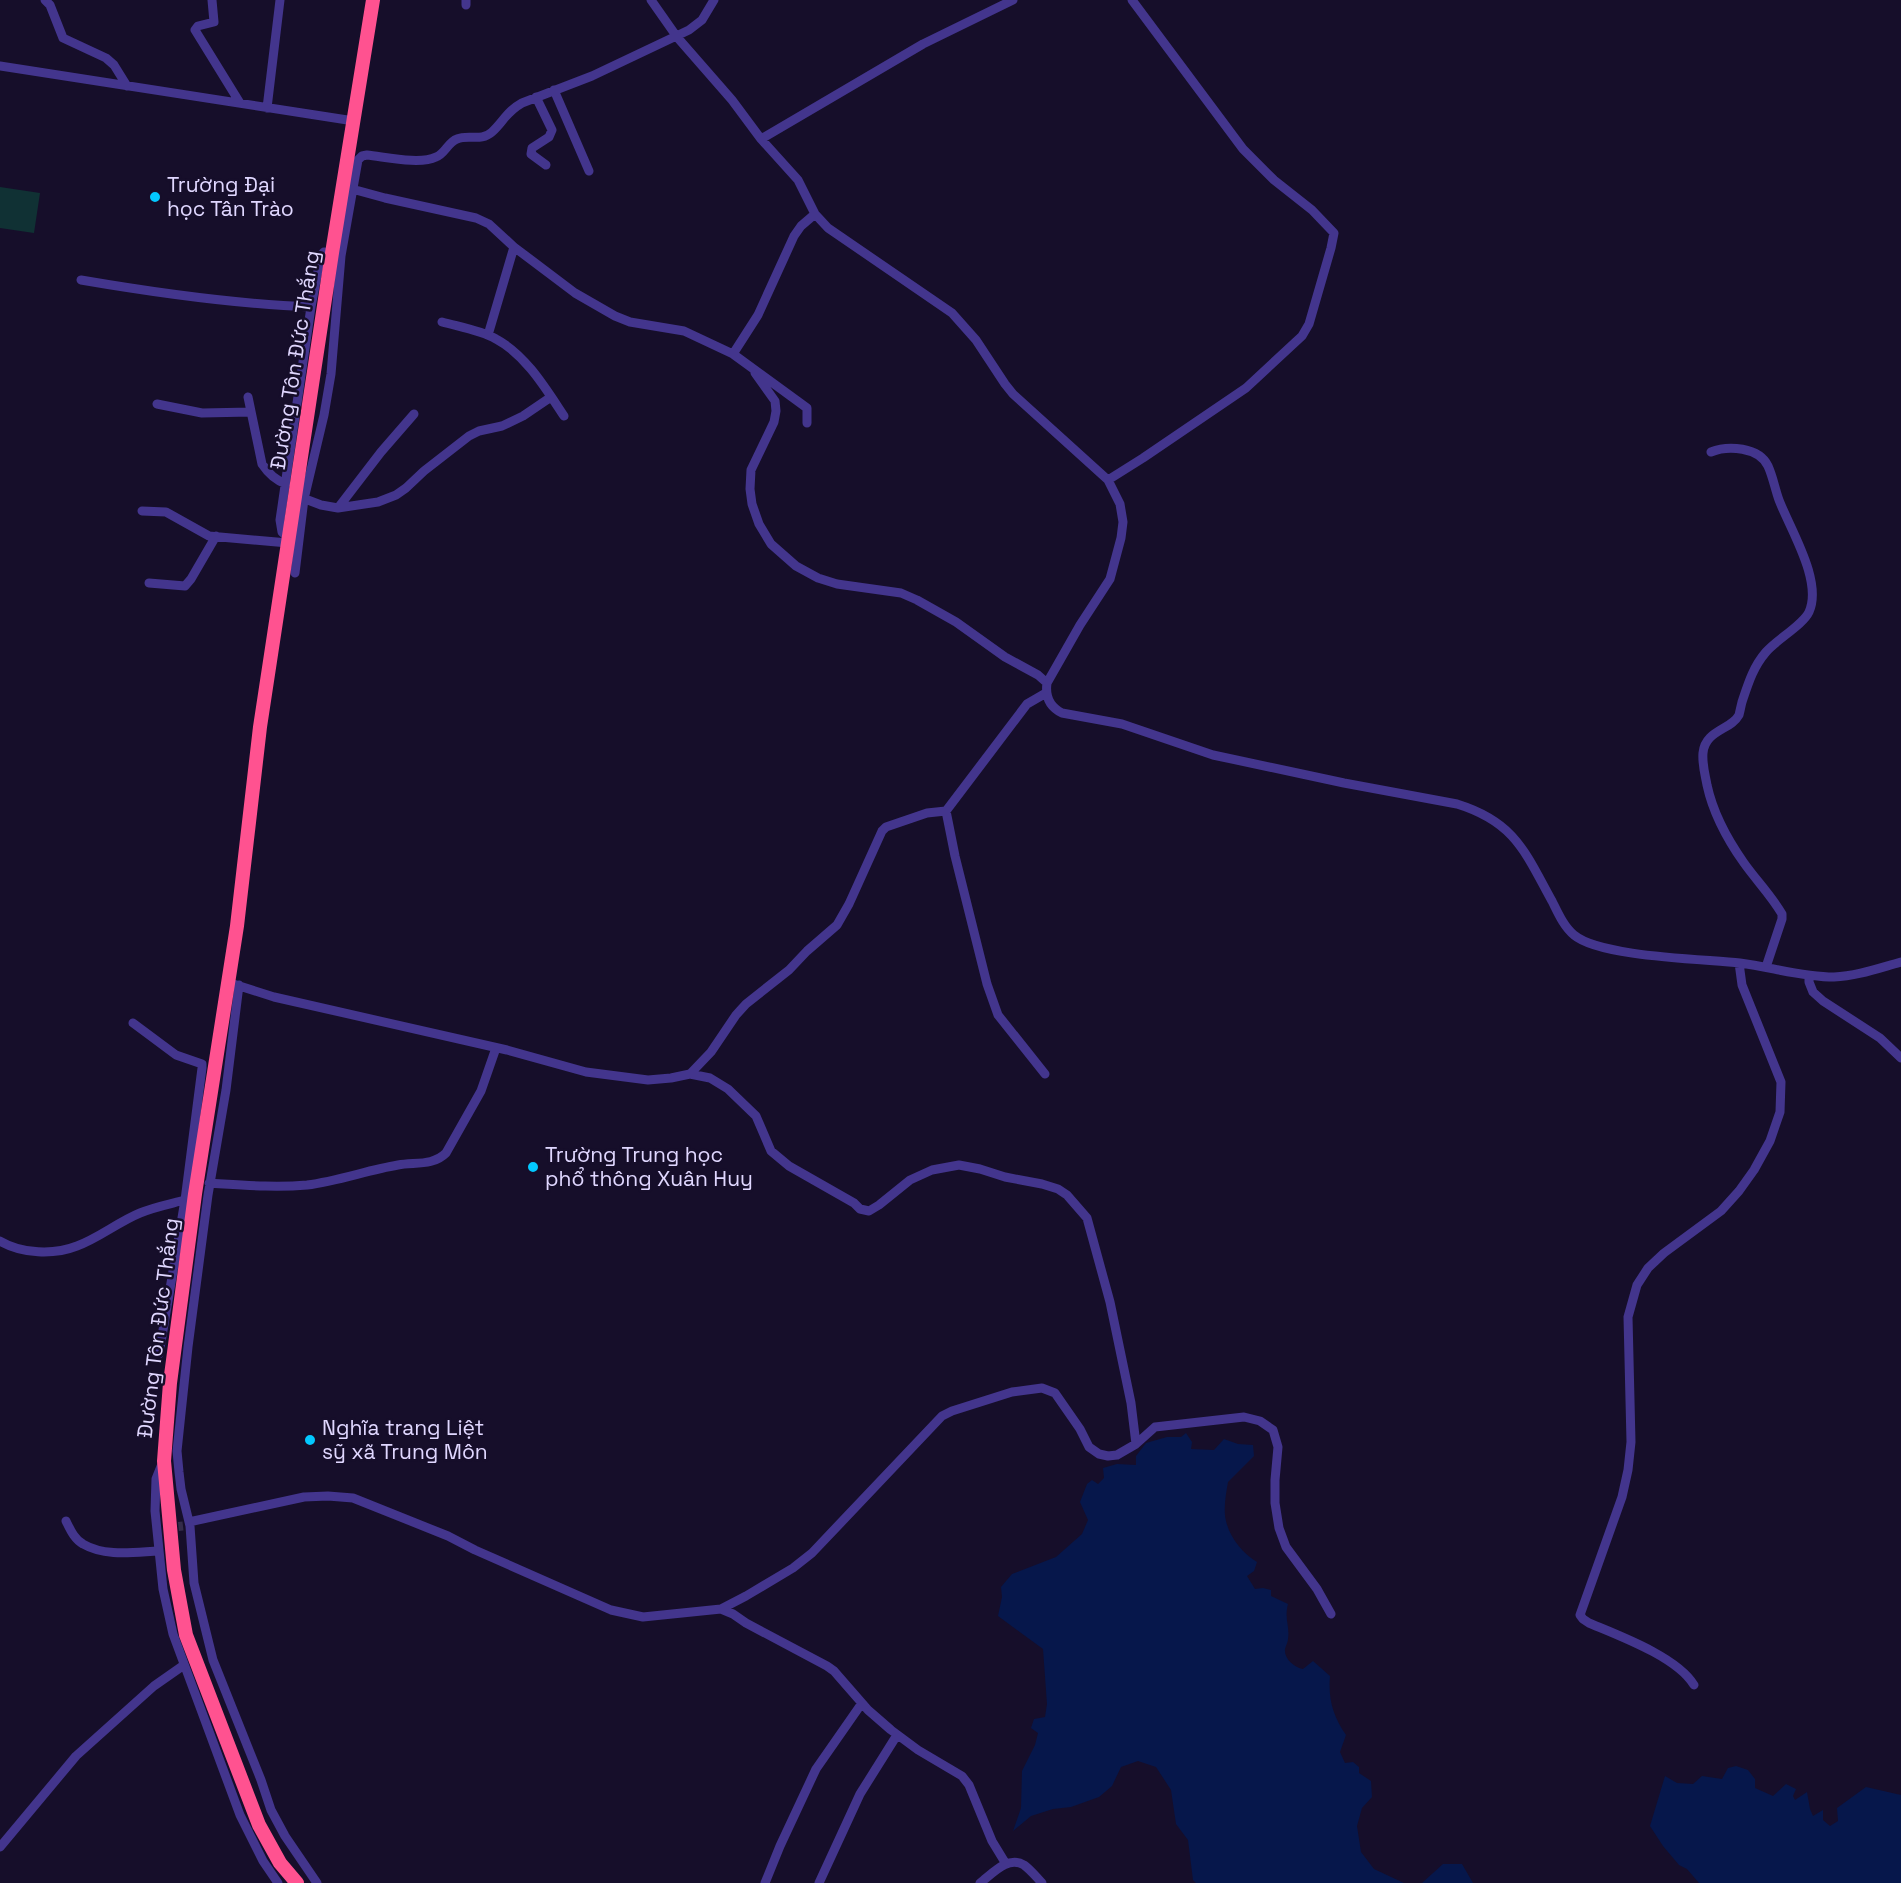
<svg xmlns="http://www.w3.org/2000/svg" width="1901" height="1883" viewBox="0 0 1901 1883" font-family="'Space Grotesk',sans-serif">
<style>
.green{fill:#103134}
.water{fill:#06174b}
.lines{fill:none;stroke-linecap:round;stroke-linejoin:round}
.minor-tunnel{stroke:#342c4a;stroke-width:9;stroke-dasharray:9 4.5;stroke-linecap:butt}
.minor{stroke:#43358d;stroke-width:9}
.highway{stroke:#ff5290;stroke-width:14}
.poi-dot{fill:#03c8ff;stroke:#160e2a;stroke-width:2}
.labels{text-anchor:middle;stroke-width:5;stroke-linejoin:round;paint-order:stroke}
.poi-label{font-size:21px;fill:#e0d7ff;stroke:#160e2a;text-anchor:start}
.street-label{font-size:21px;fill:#e0d7ff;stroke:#160e2a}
</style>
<rect width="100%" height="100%" fill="#160e2a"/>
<path class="green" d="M 0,187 L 40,193 L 34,233 L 0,228 Z"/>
<path class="water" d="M 1186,1433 L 1192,1442 L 1191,1449 L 1214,1450 L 1224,1439 L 1238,1444 L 1253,1445 L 1254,1456 L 1228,1482 C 1226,1494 1223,1509 1226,1521 C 1230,1538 1243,1554 1257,1562 L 1254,1571 L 1247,1576 L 1255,1589 L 1263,1588 L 1271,1590 L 1271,1596 L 1288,1604 C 1284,1619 1290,1626 1288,1639 C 1288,1642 1286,1645 1285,1649 C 1284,1659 1294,1667 1303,1669 L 1313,1661 L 1330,1676 C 1328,1699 1333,1716 1346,1735 L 1340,1752 L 1345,1763 L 1353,1762 L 1359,1767 L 1359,1773 L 1371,1781 L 1372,1797 L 1362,1808 L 1357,1826 L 1361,1852 L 1374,1869 L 1404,1883 L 1196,1883 L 1193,1880 L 1188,1840 L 1176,1824 L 1171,1790 L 1156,1767 L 1138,1761 L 1121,1767 L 1112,1786 L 1099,1797 L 1071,1807 L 1053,1809 L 1031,1816 L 1013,1831 L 1021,1808 L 1022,1771 L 1035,1745 L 1038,1733 L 1031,1728 L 1034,1719 L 1045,1717 L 1047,1704 L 1043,1649 L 998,1616 L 1002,1597 L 1001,1587 L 1012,1574 L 1056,1557 L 1082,1534 L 1088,1520 L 1080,1502 L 1087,1484 L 1092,1480 L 1098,1484 L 1104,1478 L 1103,1468 L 1117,1464 L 1136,1465 L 1136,1456 L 1146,1443 L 1167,1437 L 1181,1437 Z
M 1736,1766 L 1748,1770 L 1755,1779 L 1755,1788 L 1773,1796 L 1786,1784 L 1796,1789 L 1793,1796 L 1795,1800 L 1807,1792 L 1810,1809 L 1813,1816 L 1823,1810 L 1823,1820 L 1830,1826 L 1838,1821 L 1837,1808 L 1866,1787 L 1901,1795 L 1901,1883 L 1699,1883 L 1687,1869 L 1679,1865 L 1663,1846 L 1650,1826 L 1665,1776 L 1677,1783 L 1693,1784 L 1702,1776 L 1722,1779 L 1728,1768 Z
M 1443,1864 L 1462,1864 L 1473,1883 L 1422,1883 Z"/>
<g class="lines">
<path class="minor-tunnel" d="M 165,1528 L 183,1526"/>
<path class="minor" d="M 45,0 L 50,5 L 63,38 L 106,58 L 114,65 L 127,86
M 212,0 L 214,22 L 198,26 L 195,30 L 240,103
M 466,0 L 466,5
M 651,0 L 677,37 L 732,100 L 761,139 L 798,180 L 815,214 L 828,228 L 952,313 L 976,340 L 1005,384 L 1013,394 L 1108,480 L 1120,504 L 1123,522 L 1121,538 L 1110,579 L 1080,625 L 1047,683 C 1045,697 1050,707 1062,713 L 1122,724 L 1213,755 L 1344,783 L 1457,804 C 1515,822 1525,852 1552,901 C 1558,913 1564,927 1574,935 C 1600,957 1703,959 1740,963 C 1771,967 1802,977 1834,977 C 1857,976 1879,968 1901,962
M 0,66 L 354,121
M 554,90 L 589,171
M 536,97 L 552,130 L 549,137 L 532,148 L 531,154 L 546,165
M 267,108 L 280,0
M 761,139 L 923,44 L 1013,0
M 352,189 L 385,198 L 476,218 L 489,224 L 514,247 L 575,293 L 615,316 L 630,322 L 684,331 L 733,354 L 807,408 L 807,423
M 81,280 C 157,293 234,304 311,307 L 321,255 L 324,252 L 336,254
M 442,322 C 460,327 480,330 496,339 C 526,355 546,389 564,416
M 488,335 L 514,247
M 733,354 L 758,315 L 794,236 L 801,226 L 815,214
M 755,373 L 775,401 L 776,411 L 774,422 L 751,470 L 750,489 L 752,504 L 759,524 L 771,544 L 796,566 L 818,578 L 837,584 L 901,593 L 917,600 L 956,622 L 1005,657 L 1038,675 L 1047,683
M 248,397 L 262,464 C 268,473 275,480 286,484
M 157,404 L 202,413 L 251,412
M 1711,452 C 1728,445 1759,447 1768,466 C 1773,477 1775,489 1779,500 C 1790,529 1823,581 1809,612 C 1803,625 1776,640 1766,652 C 1753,667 1748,684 1742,702 C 1741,706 1740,711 1739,715 C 1731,730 1705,730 1703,753 C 1702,764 1705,774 1707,785 C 1713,813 1727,839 1744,863 C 1756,880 1771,895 1782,914 L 1782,919 L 1766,967
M 1108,480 L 1143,458 L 1246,388 L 1302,336 L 1309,324 L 1331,248 L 1334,233 L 1312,210 L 1274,180 L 1243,149 L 1132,0
M 300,497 L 321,505 L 338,508 L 378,502 L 396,495 L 406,488 L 424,471 L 469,436 L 479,431 L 502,426 L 523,416 L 551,397
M 338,508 L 381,452 L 414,414
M 142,511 L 166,512 L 209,536 L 288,543
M 289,538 L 282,532 L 280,520 L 311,307
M 295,573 L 304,499 L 324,415 L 331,374 L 341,256 L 358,160 L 362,156 L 367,155 C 386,157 420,165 436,157 C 445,154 448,142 457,139 C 469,134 481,142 492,132 C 504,121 506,112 522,103 L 592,76 L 689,30 L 702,20 L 714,0
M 149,583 L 185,586 L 191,579 L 216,536
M 946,811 L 955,856 L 987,984 L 998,1015 L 1045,1074
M 1809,976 L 1809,982 L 1813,992 L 1823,1001 L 1880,1038 L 1901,1058
M 227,982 L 274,997 L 507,1050 L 586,1072 L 648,1080 L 671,1078 L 690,1074 L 711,1052 L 736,1015 L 746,1004 L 789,970 L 807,951 L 837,925 L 849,904 L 882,831 L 886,827 L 927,813 L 946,811 L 1027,704 L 1046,693
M 239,985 L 226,1090 L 208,1195 L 188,1347 L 177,1451 L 179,1472 L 181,1489 L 190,1526 L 194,1583 L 213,1660 L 261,1780 L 271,1810 L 285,1836 L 317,1883
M 133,1023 L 176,1055 L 202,1064 L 202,1068 L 185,1200 L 159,1354
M 690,1074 L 710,1078 L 728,1089 L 756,1116 L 771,1151 L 789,1166 L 854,1203 L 860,1209 L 869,1211 L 879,1205 L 910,1180 L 932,1170 L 959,1165 L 980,1169 L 1005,1177 L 1042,1184 L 1058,1189 L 1067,1195 L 1087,1218 L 1110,1302 L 1131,1403 L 1136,1444
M 209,1183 C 242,1185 274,1188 307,1185 C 338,1181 368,1170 398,1165 C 415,1162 433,1166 446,1153 L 481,1091 L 496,1048
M 0,1241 C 22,1254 54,1255 77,1246 C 99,1238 118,1222 140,1213 C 154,1207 170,1204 185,1200
M 162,1464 L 156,1479 L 155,1511 L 163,1589 L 173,1634 L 240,1815 L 263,1861 L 278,1883
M 66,1521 C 70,1529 74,1539 83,1544 C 105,1557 135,1552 159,1551
M 189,1522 L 304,1497 L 328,1496 L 353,1498 L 448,1536 L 475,1550 L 611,1610 L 643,1617 L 721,1609 L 746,1596 L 793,1568 L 812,1553 L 942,1416 L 952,1411 L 1012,1392 L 1042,1388 L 1055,1393 L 1080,1429 L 1089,1447 L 1099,1454 L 1108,1456 L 1117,1455 L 1136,1444 L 1155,1427 L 1244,1417 L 1260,1421 L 1273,1430 L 1278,1447 L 1275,1480 L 1275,1503 L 1279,1528 L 1286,1547 L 1317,1589 L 1331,1614
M 721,1609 L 733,1614 L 746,1623 L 827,1666 L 834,1671 L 868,1710 L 891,1730 L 918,1750 L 962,1776 L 969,1785 L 992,1841 L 1006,1864
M 1694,1685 C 1677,1657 1620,1636 1589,1623 L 1583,1619 L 1580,1615 L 1622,1497 L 1628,1470 L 1631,1442 L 1628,1317 L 1637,1285 L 1648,1268 L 1664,1253 L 1721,1211 L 1739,1191 L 1754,1170 L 1770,1141 L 1780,1112 L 1781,1082 L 1742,985 L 1739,963
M 0,1847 L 76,1756 L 154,1686 L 184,1665
M 765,1883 L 780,1846 L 816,1769 L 862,1703
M 819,1883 L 860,1794 L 897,1735
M 980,1883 C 992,1874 1008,1855 1024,1865 C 1031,1870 1037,1878 1042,1883"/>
<path class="highway" d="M 297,1883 L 280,1863 L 259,1825 L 186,1635 L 174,1570 L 164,1461 L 170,1383 L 195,1194 L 237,926 L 260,727 L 332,253 L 373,0"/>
</g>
<g class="poi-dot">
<circle cx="155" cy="197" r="6"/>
<circle cx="533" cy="1167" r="6"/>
<circle cx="310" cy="1440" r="6"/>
</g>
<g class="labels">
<g class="poi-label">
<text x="167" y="192">Trường Đại<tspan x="167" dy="24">học Tân Trào</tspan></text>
<text x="545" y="1162">Trường Trung học<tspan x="545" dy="24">phổ thông Xuân Huy</tspan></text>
<text x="322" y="1435">Nghĩa trang Liệt<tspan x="322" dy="24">sỹ xã Trung Môn</tspan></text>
</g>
<g class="street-label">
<text transform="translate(295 360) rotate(-81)" y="7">Đường Tôn Đức Thắng</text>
<text transform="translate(158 1328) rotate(-83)" y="7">Đường Tôn Đức Thắng</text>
</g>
</g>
</svg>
